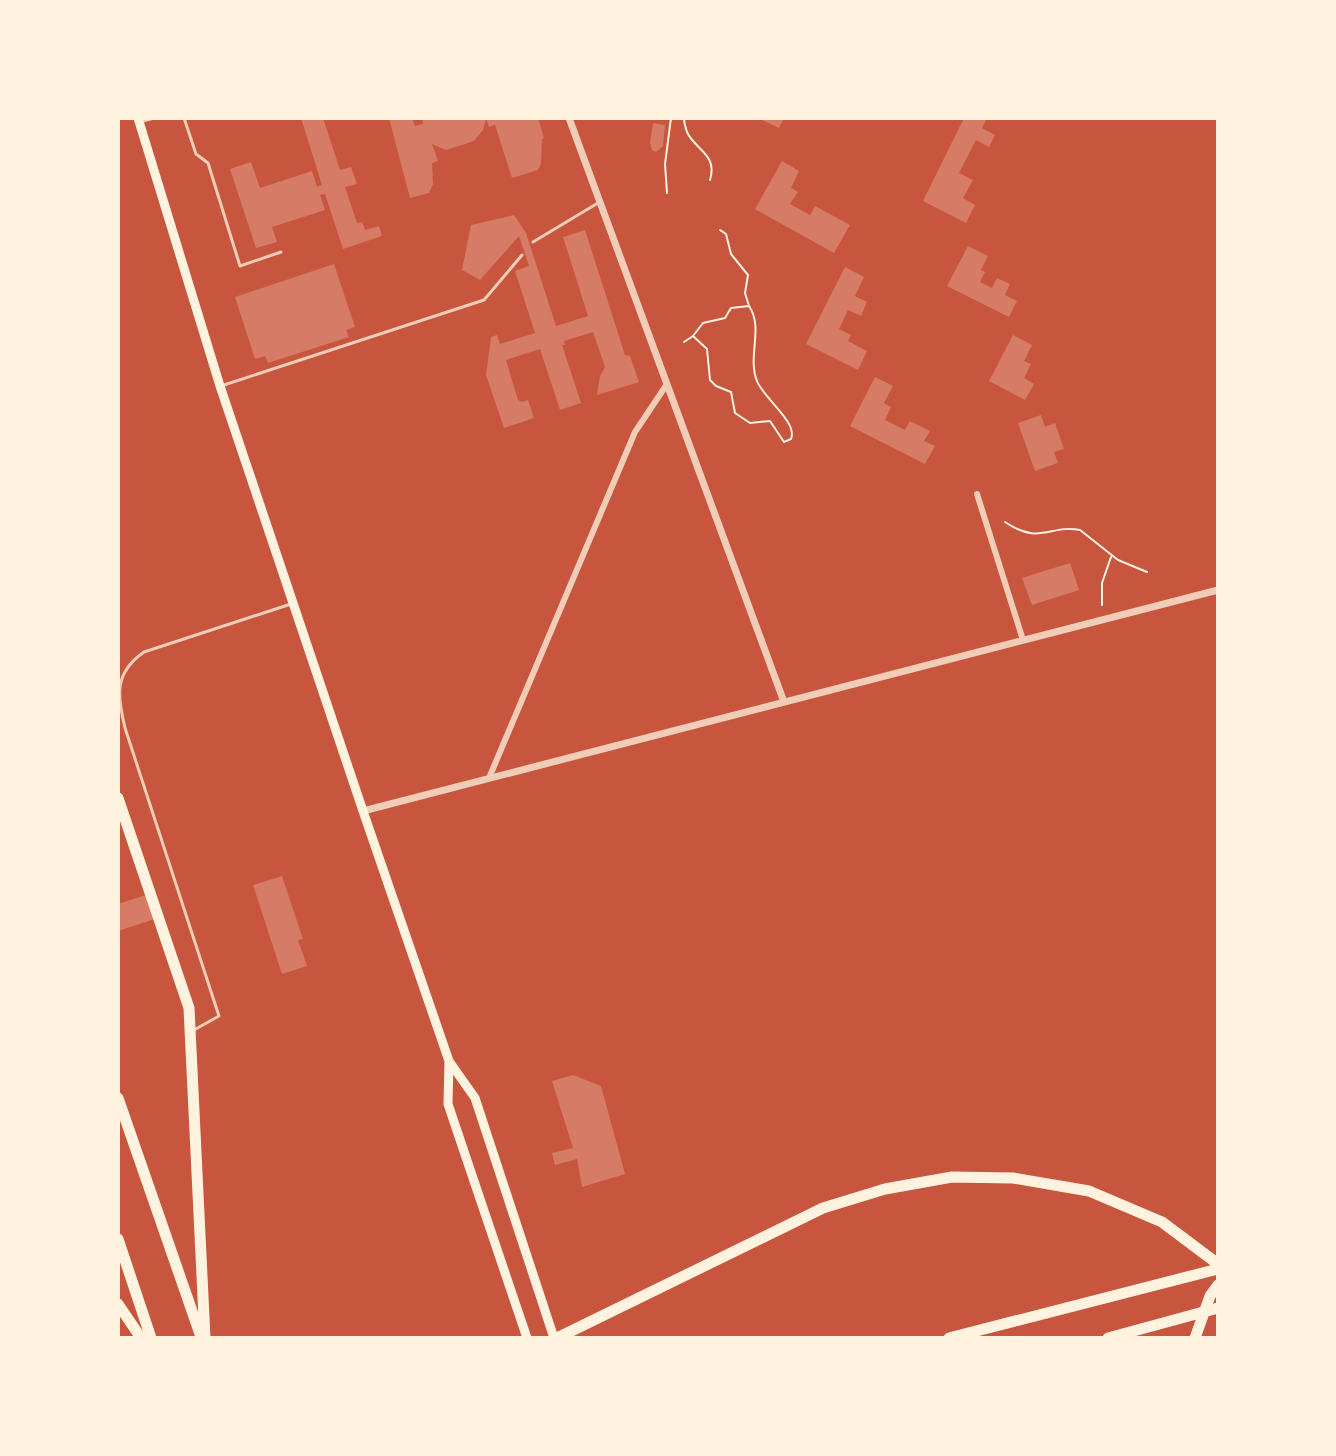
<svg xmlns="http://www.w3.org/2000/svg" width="1336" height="1456" viewBox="0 0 1336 1456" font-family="Cabin,sans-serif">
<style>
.building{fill:#d67c66}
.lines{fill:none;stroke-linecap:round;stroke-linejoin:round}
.path{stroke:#fff3e0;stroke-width:2}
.service{stroke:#f1ccb7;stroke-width:3}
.minor{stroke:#f1ccb7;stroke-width:6}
.tertiary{stroke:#f1ccb7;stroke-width:7}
.primary{stroke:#fff3e0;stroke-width:9}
.motorway{stroke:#fff3e0;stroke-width:11}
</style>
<rect width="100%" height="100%" fill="#c8553d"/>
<path class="building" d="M 301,118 L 323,118 L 340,170 L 351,167 L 357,184 L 345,187 L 357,223 L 362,222 L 365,230 L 379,226 L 382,236 L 343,249 L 325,194 L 320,195 L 325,210 L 272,227 L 277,242 L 256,248 L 230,169 L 251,162 L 260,188 L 312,171 L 317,187 L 322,185 Z
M 389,118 L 412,118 L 415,126 L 423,124 L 422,118 L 538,118 L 544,138 L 542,139 L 541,163 L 538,170 L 512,178 L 495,125 L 489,127 L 486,118 L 483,130 L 474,141 L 446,150 L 432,144 L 438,161 L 432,163 L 433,184 L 429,193 L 410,198 Z
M 758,118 L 784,118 L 779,128 Z
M 964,118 L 987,118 L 982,128 L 995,135 L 989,147 L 976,140 L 959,173 L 973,180 L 963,198 L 975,205 L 966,223 L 923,201 Z
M 653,123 L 665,125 L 663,146 L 656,152 L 652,150 L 650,143 Z
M 782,161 L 799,171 L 791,188 L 798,192 L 790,204 L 810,215 L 815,206 L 850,225 L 834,253 L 755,209 Z
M 514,215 L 526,233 L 556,326 L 588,316 L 563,237 L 585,230 L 625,355 L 630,356 L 639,382 L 597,395 L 600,376 L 605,367 L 593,332 L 564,341 L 565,345 L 562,345 L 581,403 L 560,410 L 540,349 L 506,360 L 518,400 L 522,402 L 528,400 L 534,418 L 504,428 L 486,375 L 491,337 L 497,335 L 500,344 L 535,333 L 515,271 L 529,266 L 519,236 L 480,280 L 462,270 L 471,225 Z
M 968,246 L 988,256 L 981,270 L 985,272 L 980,282 L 992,288 L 997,278 L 1010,284 L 1005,295 L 1017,301 L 1009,317 L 947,286 Z
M 334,264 L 355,327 L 346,330 L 349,337 L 268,363 L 265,356 L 255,359 L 235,297 Z
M 845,267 L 864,277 L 855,296 L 867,302 L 861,316 L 848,310 L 839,329 L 851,335 L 848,341 L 867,351 L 858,370 L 806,344 Z
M 1013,335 L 1032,345 L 1024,361 L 1031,364 L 1024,378 L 1034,384 L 1025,400 L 989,381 Z
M 875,377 L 893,386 L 884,403 L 891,407 L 885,420 L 905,430 L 910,421 L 930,431 L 924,441 L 935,446 L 925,464 L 850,426 Z
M 1041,415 L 1045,427 L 1055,423 L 1064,449 L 1054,452 L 1058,463 L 1035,471 L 1018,423 Z
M 1070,563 L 1079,590 L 1032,605 L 1022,578 Z
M 282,876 L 303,939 L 298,940 L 307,966 L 282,974 L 253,885 Z
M 149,894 L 158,918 L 118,931 L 118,904 Z
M 573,1075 L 601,1086 L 625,1174 L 582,1187 L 577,1159 L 555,1165 L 552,1153 L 573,1148 L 552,1081 Z"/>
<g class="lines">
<path class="path" d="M 684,118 C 684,121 686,129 687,132 C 695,150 718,154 710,180
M 667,193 L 665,164 L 671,118
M 693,336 L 707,349 L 710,380 L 716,386 L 731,392 L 735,413 L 750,423 L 770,421 L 784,442 L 791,439 C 798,422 764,399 757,381 C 747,357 764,328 749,306
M 684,342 L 693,336 L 703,323 L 725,318 L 731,308 L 749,306 L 745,293 L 748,275 L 731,254 L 726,234 L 720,230
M 1005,522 C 1040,546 1050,524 1080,530 L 1118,560 L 1147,572
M 1102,605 L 1102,583 L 1111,557"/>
<path class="service" d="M 184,118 L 196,154 L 208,163 L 240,266 L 281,252
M 143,121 L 154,118
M 533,242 L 598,203
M 224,385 L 484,300 L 522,255
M 194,1030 L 219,1016 L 125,728 C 117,695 114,673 144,652 L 291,604"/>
<path class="minor" d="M 977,494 L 1023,640
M 489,778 L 635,432 L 667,384"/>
<path class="tertiary" d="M 569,118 L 784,702
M 363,811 L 1218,590"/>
<path class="primary" d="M 138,118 L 220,386 L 363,811 L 449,1061 L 475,1098 L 554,1338
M 449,1061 L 448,1104 L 527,1338"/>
<path class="motorway" d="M 118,798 L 189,1008 L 205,1338
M 118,1098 L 200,1334
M 118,1239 L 151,1338
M 118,1304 L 141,1338
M 557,1338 L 823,1208 L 885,1189 L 952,1177 L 1013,1178 L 1089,1191 L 1162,1222 L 1218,1264
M 949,1338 L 1218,1269
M 1108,1338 L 1218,1308
M 1195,1338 L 1210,1296 L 1218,1285"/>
</g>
<rect width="1336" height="1456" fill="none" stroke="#fff3e0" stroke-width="240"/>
</svg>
